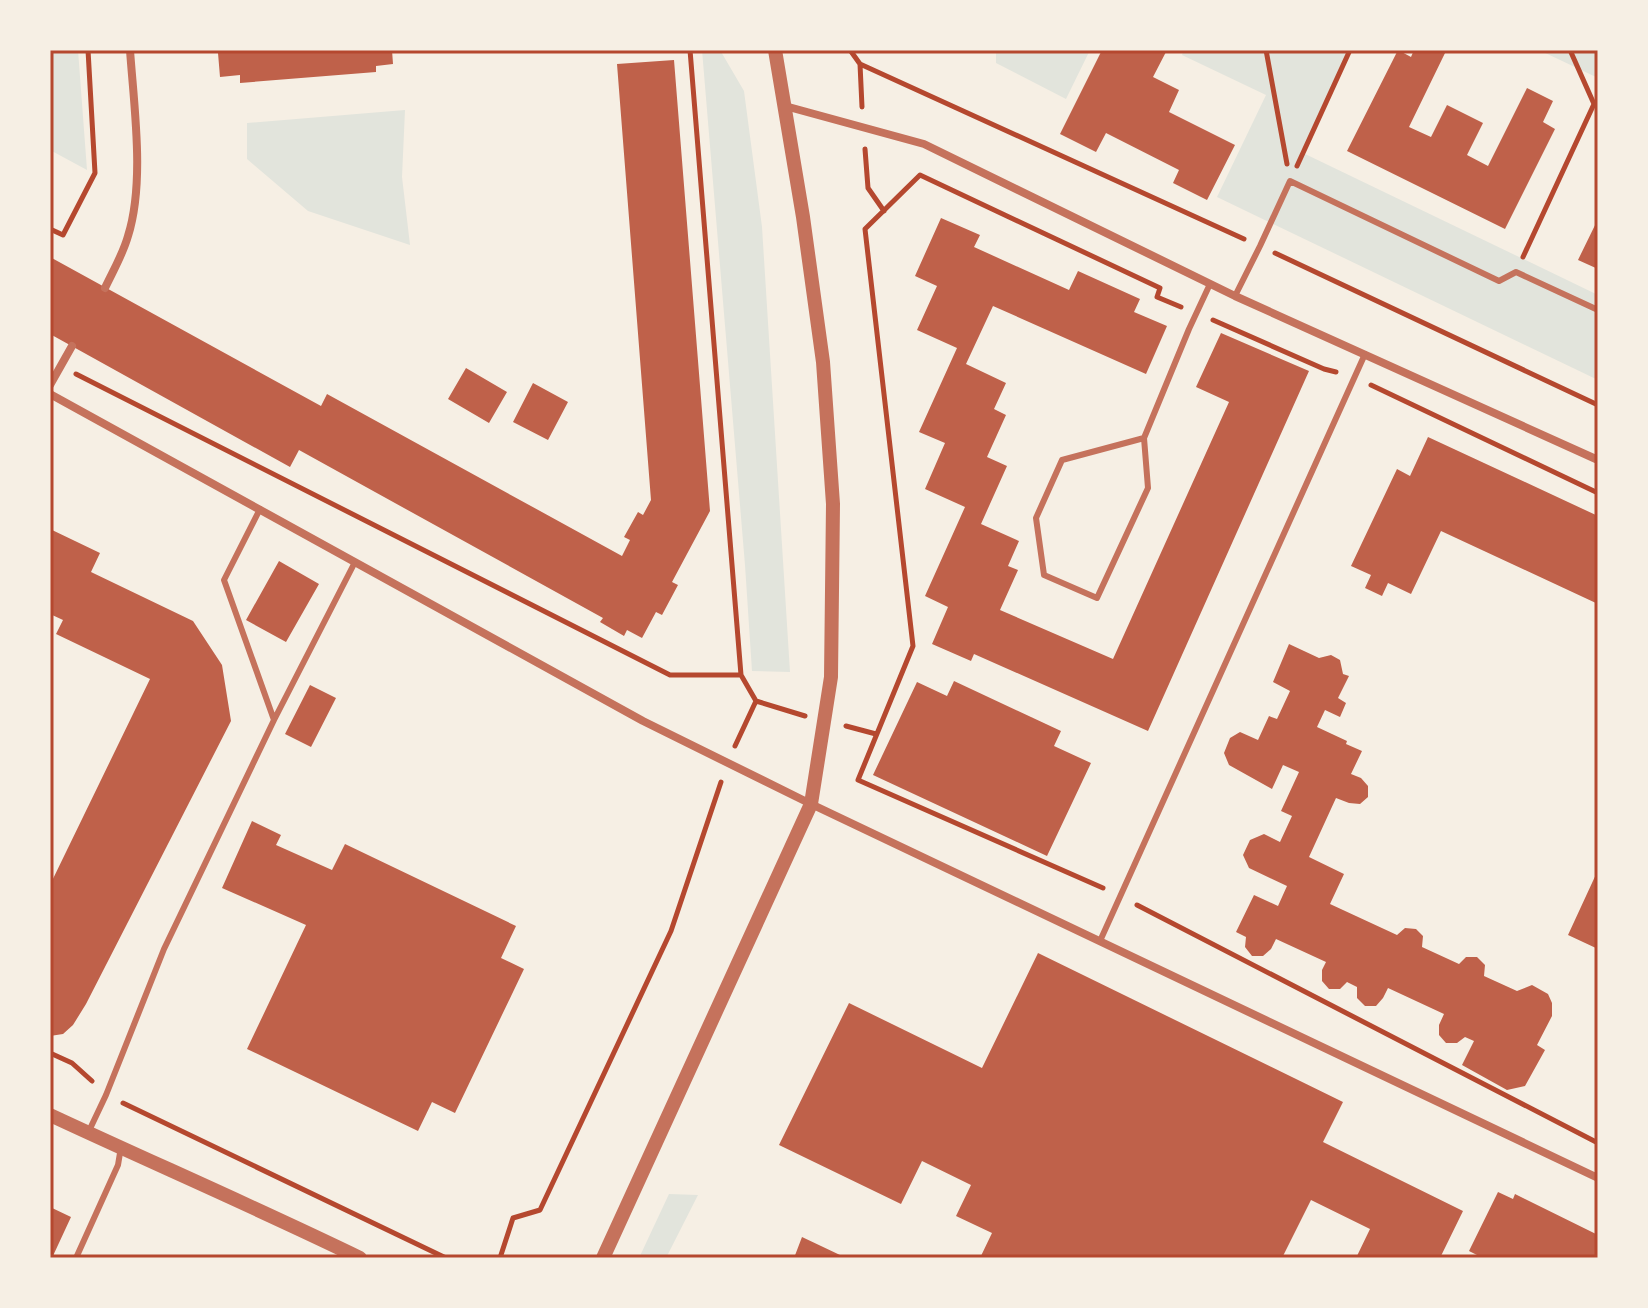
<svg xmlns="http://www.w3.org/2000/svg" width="1648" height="1308" viewBox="0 0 1648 1308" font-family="'Nunito Sans',sans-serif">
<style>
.green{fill:#e2e4dc}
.building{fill:#bf614a}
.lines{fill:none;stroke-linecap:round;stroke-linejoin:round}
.path{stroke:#b5482f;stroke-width:5}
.service{stroke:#c5725c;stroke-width:6}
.minor{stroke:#c5725c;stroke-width:8}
.tertiary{stroke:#c5725c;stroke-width:14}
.neatline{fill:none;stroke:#b5482f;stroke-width:3}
</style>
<rect width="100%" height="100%" fill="#f6efe4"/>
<path class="green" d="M 50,50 L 78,50 L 87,170 L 50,150 Z
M 702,50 L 720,50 L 744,91 L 762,227 L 790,672 L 752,671 L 745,565 Z
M 996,50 L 1090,50 L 1066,99 L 996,63 Z
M 1184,50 L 1350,50 L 1301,152 L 1598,295 L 1598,380 L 1217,197 L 1266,95 L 1182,55 Z
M 1539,50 L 1598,50 L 1598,78 Z
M 405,110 L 402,177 L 410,245 L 308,211 L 247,159 L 247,123 Z
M 669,1194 L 698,1195 L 666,1258 L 639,1258 Z"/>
<path class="building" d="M 223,50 L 392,50 L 393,64 L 376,66 L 376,72 L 240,83 L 240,75 L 220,77 L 218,53 L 223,53 Z
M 1102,50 L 1167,50 L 1153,77 L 1179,90 L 1169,112 L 1235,145 L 1207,200 L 1173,183 L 1179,170 L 1106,133 L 1096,152 L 1060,134 Z
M 1398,50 L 1411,57 L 1414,50 L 1446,51 L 1409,127 L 1431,137 L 1447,105 L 1483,123 L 1467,155 L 1488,166 L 1527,88 L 1553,101 L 1543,122 L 1555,129 L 1505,229 L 1347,151 Z
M 674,60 L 710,511 L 672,582 L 678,585 L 662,615 L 656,612 L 642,638 L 627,630 L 624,636 L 600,622 L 603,618 L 299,450 L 290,467 L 50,334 L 50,257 L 321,406 L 327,394 L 622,556 L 630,540 L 624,537 L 638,512 L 643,515 L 651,500 L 617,64 Z
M 941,218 L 980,235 L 974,247 L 1069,290 L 1078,271 L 1140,299 L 1134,312 L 1167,326 L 1146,374 L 993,306 L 966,364 L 1006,383 L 994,409 L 1006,415 L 987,457 L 1007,466 L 981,524 L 1019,541 L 1008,566 L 1018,570 L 1000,610 L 1113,659 L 1229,402 L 1196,387 L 1221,333 L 1309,371 L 1148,731 L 974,654 L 971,661 L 932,644 L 948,607 L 925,596 L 965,507 L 925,489 L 945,443 L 919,432 L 957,348 L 917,330 L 937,286 L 915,276 Z
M 1598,219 L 1598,269 L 1578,260 Z
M 466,368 L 507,392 L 489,423 L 448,399 Z
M 533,383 L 568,402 L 548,440 L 513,422 Z
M 1428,437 L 1598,516 L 1598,604 L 1441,531 L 1411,594 L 1388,583 L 1382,596 L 1365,588 L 1371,575 L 1351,566 L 1397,469 L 1410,476 Z
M 50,529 L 100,553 L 91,572 L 193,621 L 222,665 L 231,721 L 86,1004 L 73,1025 L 63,1034 L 50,1036 L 50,885 L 150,679 L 56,634 L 63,620 L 50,614 Z
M 279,561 L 319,584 L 286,642 L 246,620 Z
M 1289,644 L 1319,658 L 1331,655 L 1340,660 L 1343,674 L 1349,676 L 1338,698 L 1346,703 L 1340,717 L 1325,710 L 1317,727 L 1347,741 L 1346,744 L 1362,751 L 1351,774 L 1361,778 L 1368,786 L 1368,797 L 1360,804 L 1349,803 L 1336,798 L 1309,857 L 1344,874 L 1330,904 L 1397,935 L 1405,928 L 1416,929 L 1423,936 L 1422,947 L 1459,964 L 1466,957 L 1477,957 L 1485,965 L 1484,976 L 1517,991 L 1532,985 L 1548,994 L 1552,1003 L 1552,1016 L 1537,1045 L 1545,1050 L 1525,1086 L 1507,1090 L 1462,1065 L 1474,1041 L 1465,1037 L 1457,1043 L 1446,1043 L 1439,1035 L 1439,1025 L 1444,1014 L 1388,988 L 1383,998 L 1376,1006 L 1365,1006 L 1357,998 L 1357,987 L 1347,982 L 1340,989 L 1329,989 L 1322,981 L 1322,970 L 1326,962 L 1276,939 L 1271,949 L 1263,956 L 1252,956 L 1245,947 L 1246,937 L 1236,932 L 1254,895 L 1278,906 L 1287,886 L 1249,868 L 1243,855 L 1250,840 L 1264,834 L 1280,842 L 1292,816 L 1281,811 L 1299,772 L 1283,765 L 1272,789 L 1229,765 L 1224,753 L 1230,738 L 1240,732 L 1258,740 L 1269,716 L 1277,719 L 1290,691 L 1273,682 Z
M 954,681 L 1061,731 L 1054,746 L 1091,763 L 1047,856 L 873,775 L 917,682 L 947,696 Z
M 310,685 L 336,698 L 311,747 L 285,734 Z
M 252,821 L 281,835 L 276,845 L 332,870 L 345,844 L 516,926 L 501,958 L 524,969 L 455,1113 L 432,1102 L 418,1131 L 247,1049 L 306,925 L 222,888 Z
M 1598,870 L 1598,949 L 1568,935 Z
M 1038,953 L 1343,1102 L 1323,1142 L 1463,1211 L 1440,1258 L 1356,1258 L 1370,1229 L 1311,1200 L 1282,1258 L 980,1258 L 992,1233 L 956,1216 L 971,1185 L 922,1161 L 901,1204 L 779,1145 L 849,1003 L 982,1068 Z
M 1498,1192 L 1513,1199 L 1515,1194 L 1598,1235 L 1598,1258 L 1483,1258 L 1469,1251 Z
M 50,1207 L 71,1217 L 52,1258 L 50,1258 Z
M 802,1237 L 840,1255 L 838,1258 L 794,1258 Z"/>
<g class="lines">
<path class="path" d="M 690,50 L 741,675 L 756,701
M 730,50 L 734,50
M 850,50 L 860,64 L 1244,239
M 1266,50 L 1287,164
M 860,64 L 862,107
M 865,149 L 868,188 L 884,211
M 1297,166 L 1350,50
M 50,229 L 63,235 L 95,173 L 88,50
M 1275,253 L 1598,405
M 1523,257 L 1594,104 L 1570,50
M 1213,320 L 1324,369 L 1336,372
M 76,374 L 670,675 L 741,675
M 1371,385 L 1598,493
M 846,726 L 876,734
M 735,746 L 756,701 L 805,716
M 1103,888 L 858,780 L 913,646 L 865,229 L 920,175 L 1160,288 L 1157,297 L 1181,307
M 1137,905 L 1598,1143
M 50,1053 L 72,1063 L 92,1081
M 123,1103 L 446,1258
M 500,1258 L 513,1218 L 540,1210 L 671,931 L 721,782"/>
<path class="service" d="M 1235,296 L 1260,246 L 1290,181 L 1499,281 L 1516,272 L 1598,310
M 1144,438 L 1062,460 L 1036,518 L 1044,575 L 1097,598 L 1148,488 L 1144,438 L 1189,329 L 1210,284
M 274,720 L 355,562
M 1100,941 L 1365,354
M 88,1133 L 106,1095 L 164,949 L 274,720 L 224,580 L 260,509
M 76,1258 L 118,1165 L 121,1147"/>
<path class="minor" d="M 785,106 L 924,144 L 1235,296 L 1598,460
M 105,288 C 113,271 123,254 128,236 C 145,182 134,107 130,50
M 50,385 L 72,346
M 50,394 L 643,721 L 811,804 L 1598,1178"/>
<path class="tertiary" d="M 50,1115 C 153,1163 257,1208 360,1258
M 603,1258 L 811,804 L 831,677 L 833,504 L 823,362 L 803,217 L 775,50"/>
</g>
<rect width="1648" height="1308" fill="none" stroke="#f6efe4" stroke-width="104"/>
<rect x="52" y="52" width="1544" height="1204" class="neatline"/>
</svg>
